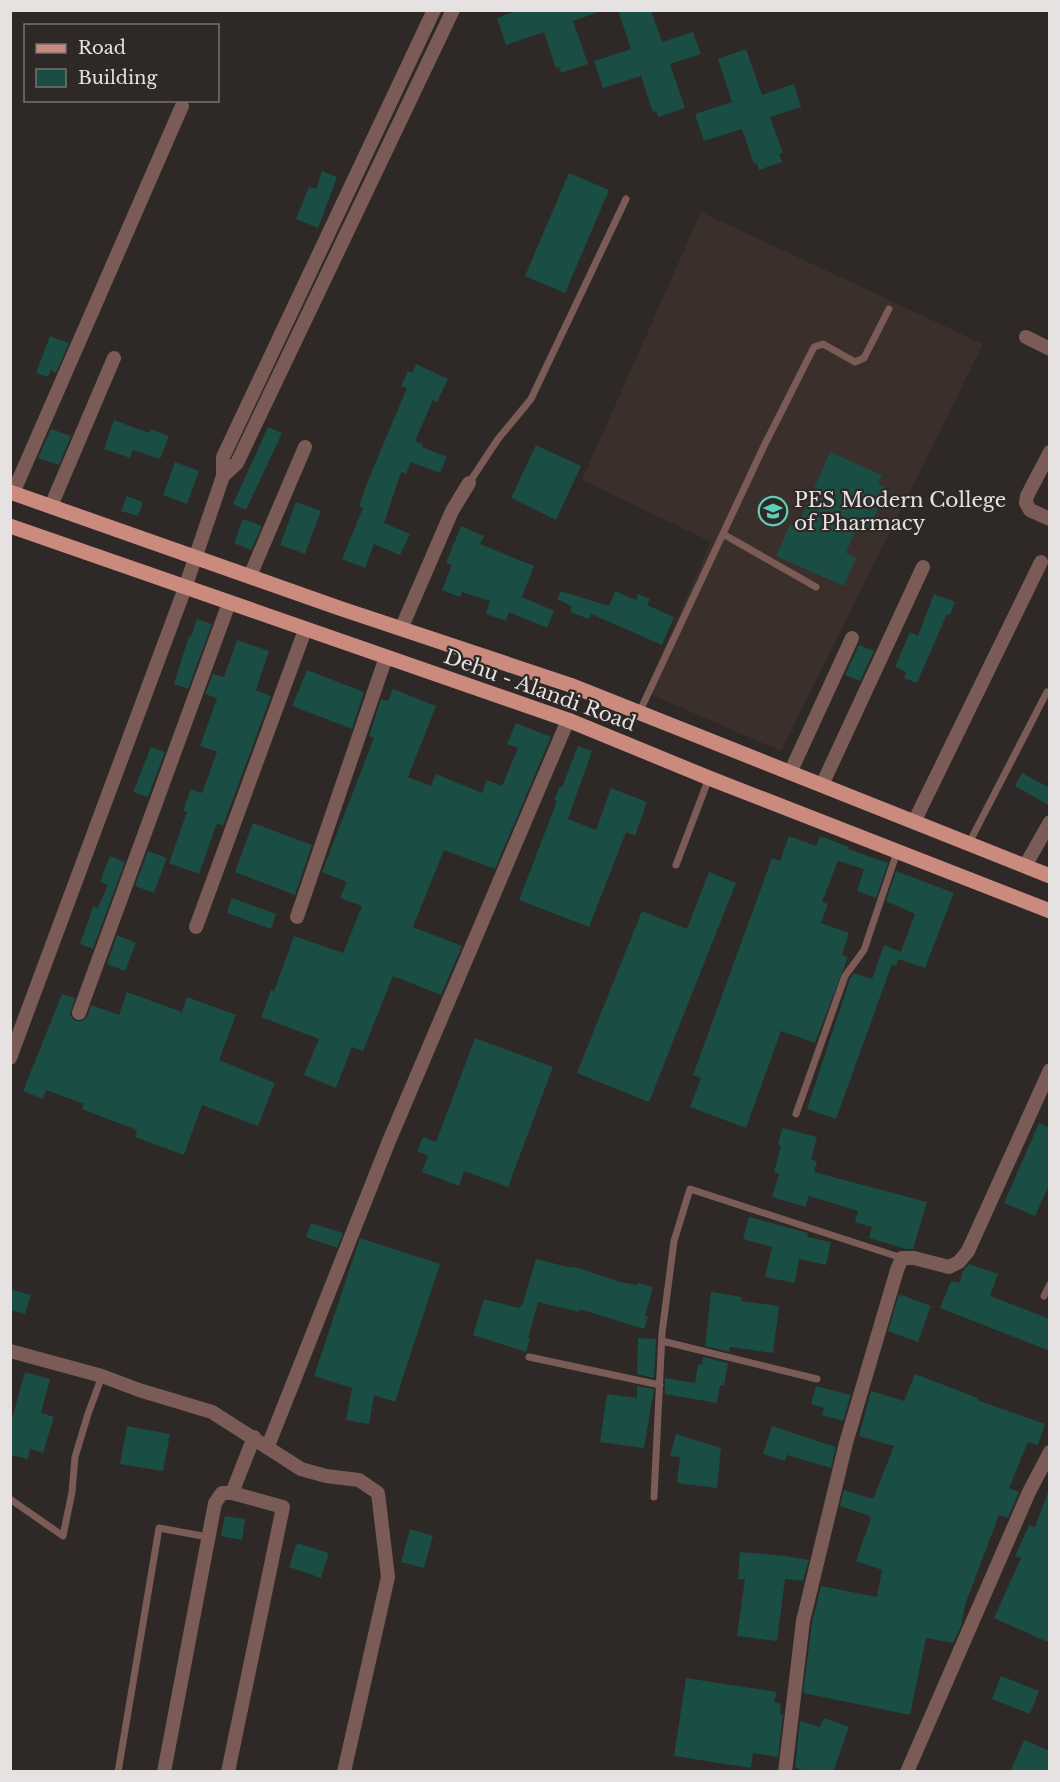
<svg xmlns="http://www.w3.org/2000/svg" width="1060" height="1782" viewBox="0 0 1060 1782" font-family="'Libre Baskerville',serif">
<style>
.built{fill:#3b2f2c}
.building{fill:#1a4d44}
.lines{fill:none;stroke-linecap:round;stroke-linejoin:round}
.lane{stroke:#7a5b55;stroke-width:7}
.street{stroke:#7a5b55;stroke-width:14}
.primary{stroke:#ca8a7e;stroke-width:15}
.labels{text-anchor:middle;stroke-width:4.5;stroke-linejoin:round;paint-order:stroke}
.poi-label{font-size:20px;fill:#e6e2e1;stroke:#2e2827;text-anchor:start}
.street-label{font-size:20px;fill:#e6e2e1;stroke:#2e2827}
</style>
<rect width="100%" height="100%" fill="#2e2827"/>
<path class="built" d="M 701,212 L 983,344 L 781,751 L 645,692 L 711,542 L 582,480 Z"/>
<path class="building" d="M 519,10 L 596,10 L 596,13 L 573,21 L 588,64 L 561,73 L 559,67 L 556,68 L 544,32 L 506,45 L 497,18 Z
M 618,10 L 651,10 L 662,42 L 693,32 L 701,54 L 670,64 L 685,108 L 658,117 L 656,111 L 653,112 L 641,76 L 603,88 L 594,61 L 631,49 Z
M 746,49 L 762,95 L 794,84 L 801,107 L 770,117 L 783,153 L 779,154 L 782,162 L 759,170 L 757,163 L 754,164 L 742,129 L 704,141 L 695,114 L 732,102 L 718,59 Z
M 322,171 L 337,177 L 318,228 L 296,219 L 309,187 L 316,189 Z
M 569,173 L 609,190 L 565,293 L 525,276 Z
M 50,336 L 69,343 L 56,373 L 51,370 L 48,377 L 36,373 Z
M 416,364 L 448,379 L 437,402 L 433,400 L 415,441 L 423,444 L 422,447 L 447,457 L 440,473 L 411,462 L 406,474 L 401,472 L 384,523 L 410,534 L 400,555 L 374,544 L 365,568 L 342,559 L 363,508 L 359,507 L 367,483 L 407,388 L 401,386 L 408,371 L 412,373 Z
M 114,420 L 149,433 L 151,429 L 169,436 L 160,459 L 133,450 L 130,458 L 104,449 Z
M 268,427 L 282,433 L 246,510 L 233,504 Z
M 51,429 L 71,436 L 59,465 L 38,458 Z
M 536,445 L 581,466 L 556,520 L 511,498 Z
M 830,452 L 882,475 L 878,484 L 887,488 L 868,531 L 857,526 L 846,553 L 856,558 L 844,586 L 776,556 L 790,524 L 797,527 Z
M 175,462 L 199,471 L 187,504 L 163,495 Z
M 127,496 L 143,502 L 138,516 L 121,511 Z
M 296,502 L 321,511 L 305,554 L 280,545 Z
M 243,519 L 262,526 L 251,550 L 234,543 Z
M 461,526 L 484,536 L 480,544 L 534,566 L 522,597 L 554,611 L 547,628 L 509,612 L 506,621 L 486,614 L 490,601 L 462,592 L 460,597 L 442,590 L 452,565 L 446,563 Z
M 561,591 L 609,606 L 615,591 L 636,600 L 638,594 L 650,599 L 647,605 L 674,617 L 662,645 L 591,614 L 589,619 L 570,612 L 572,606 L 557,599 Z
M 934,594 L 955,602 L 950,615 L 947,614 L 917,683 L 904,678 L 906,672 L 895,667 L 910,632 L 918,636 Z
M 197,619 L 212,624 L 188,689 L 174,684 L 189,636 L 191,637 Z
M 237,640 L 269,651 L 256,690 L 271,696 L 223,826 L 217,823 L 199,874 L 169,863 L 187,812 L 183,811 L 191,789 L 202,793 L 217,752 L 200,746 L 217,698 L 205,694 L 213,674 L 224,677 Z
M 859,645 L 874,651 L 860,681 L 845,675 Z
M 307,670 L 364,692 L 352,729 L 292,706 Z
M 393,689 L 436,706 L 408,777 L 431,786 L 436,774 L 482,793 L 487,780 L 502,786 L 518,748 L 507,744 L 516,723 L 551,737 L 495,869 L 444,850 L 413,927 L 462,946 L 441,995 L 393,976 L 363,1051 L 352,1047 L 336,1088 L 304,1075 L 319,1039 L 261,1017 L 271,990 L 274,991 L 294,936 L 343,953 L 362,906 L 340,898 L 347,882 L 322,872 L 374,738 L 369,736 L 381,699 L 388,701 Z
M 578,746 L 592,751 L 568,819 L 596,830 L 611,788 L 647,802 L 635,836 L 626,832 L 589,927 L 519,900 L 557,801 L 554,800 L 560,786 L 562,787 Z
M 151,747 L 165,752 L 148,797 L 133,792 Z
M 1022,773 L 1050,788 L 1050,806 L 1015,786 Z
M 253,823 L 312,845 L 295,895 L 235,872 Z
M 789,836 L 816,846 L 820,836 L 849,847 L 848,849 L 888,863 L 876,898 L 857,891 L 864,869 L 838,861 L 822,902 L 828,904 L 821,923 L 849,933 L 842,955 L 848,957 L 815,1043 L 781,1031 L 746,1128 L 690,1107 L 701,1078 L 693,1075 L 772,858 L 780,861 Z
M 148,851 L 167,858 L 154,893 L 135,886 Z
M 110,856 L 125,862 L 93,949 L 80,944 L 93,907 L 98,908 L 108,885 L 100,882 Z
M 896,871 L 954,893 L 925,968 L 898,959 L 915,914 L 886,901 Z
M 709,872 L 736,883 L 649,1102 L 577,1073 L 642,911 L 687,929 Z
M 232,898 L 276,914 L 271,929 L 227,913 Z
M 117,935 L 136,943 L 125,971 L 107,964 Z
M 884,945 L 901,952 L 896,966 L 892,964 L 836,1119 L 807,1109 L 850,979 L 854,973 L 872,979 Z
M 127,992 L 182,1012 L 187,997 L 236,1015 L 219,1060 L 275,1083 L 258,1126 L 202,1105 L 184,1155 L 135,1137 L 137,1130 L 82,1109 L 84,1104 L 46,1090 L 43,1099 L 23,1091 L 62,994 L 75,998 L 70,1015 L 73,1019 L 80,1022 L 87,1017 L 91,1005 L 119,1015 Z
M 475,1038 L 553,1067 L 508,1187 L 464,1171 L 459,1186 L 422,1172 L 428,1156 L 417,1151 L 423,1137 L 436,1142 Z
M 1039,1123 L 1050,1128 L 1050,1183 L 1035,1216 L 1004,1203 Z
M 782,1128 L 817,1137 L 811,1159 L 817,1162 L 814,1172 L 927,1202 L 913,1249 L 906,1249 L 869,1238 L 872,1227 L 855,1222 L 858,1211 L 809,1196 L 805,1207 L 772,1197 L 779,1174 L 774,1172 L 781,1146 L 778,1145 Z
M 749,1217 L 808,1233 L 807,1237 L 831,1242 L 826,1265 L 799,1259 L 795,1283 L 765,1277 L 772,1247 L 743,1239 Z
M 311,1223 L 343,1233 L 337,1248 L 306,1237 Z
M 360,1238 L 440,1264 L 395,1402 L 374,1395 L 369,1424 L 346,1420 L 352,1388 L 314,1376 Z
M 536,1259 L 572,1268 L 572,1266 L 620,1282 L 637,1285 L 638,1283 L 653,1287 L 645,1316 L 648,1317 L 644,1329 L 580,1309 L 579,1312 L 538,1302 L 528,1338 L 530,1339 L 526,1352 L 473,1335 L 484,1299 L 519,1308 L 520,1305 L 522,1306 Z
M 969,1264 L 998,1274 L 990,1296 L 1050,1319 L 1050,1351 L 940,1308 L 951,1281 L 959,1283 L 964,1269 Z
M 10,1289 L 31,1295 L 25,1314 L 10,1310 Z
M 711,1292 L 742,1297 L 741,1301 L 779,1306 L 773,1353 L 730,1347 L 729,1352 L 705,1346 Z
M 899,1294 L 931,1306 L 918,1342 L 888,1331 Z
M 638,1338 L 656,1339 L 654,1378 L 637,1374 Z
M 703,1357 L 728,1363 L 724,1386 L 720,1385 L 717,1403 L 665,1394 L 665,1378 L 695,1383 L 698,1364 L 702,1365 Z
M 25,1372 L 50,1379 L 41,1413 L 54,1417 L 43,1453 L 30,1449 L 28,1459 L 10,1455 L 10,1426 Z
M 915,1374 L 978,1398 L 977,1400 L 1045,1424 L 1038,1445 L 1028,1442 L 1009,1488 L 1019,1492 L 1008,1518 L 999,1515 L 965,1605 L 961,1626 L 953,1643 L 926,1638 L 910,1715 L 803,1693 L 812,1623 L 821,1586 L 877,1597 L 882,1570 L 856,1561 L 871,1518 L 868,1515 L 840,1506 L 844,1490 L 873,1499 L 894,1446 L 859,1436 L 871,1391 L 904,1401 Z
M 637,1386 L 654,1389 L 644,1448 L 600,1442 L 607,1394 L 637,1398 Z
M 816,1386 L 851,1395 L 843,1421 L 822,1415 L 824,1408 L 811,1404 Z
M 127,1426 L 170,1434 L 163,1471 L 120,1464 Z
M 772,1426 L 836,1447 L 831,1468 L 787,1455 L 785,1461 L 763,1454 Z
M 676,1434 L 721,1448 L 717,1488 L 677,1483 L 680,1457 L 670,1456 Z
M 1048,1492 L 1050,1492 L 1050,1643 L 994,1618 L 1021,1558 L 1015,1556 L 1029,1525 L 1035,1527 Z
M 225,1516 L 245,1519 L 242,1540 L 221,1536 Z
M 410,1529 L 433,1536 L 424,1568 L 401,1562 Z
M 297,1543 L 329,1553 L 321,1578 L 289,1567 Z
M 740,1552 L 786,1556 L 809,1560 L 803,1581 L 785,1579 L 777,1641 L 737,1636 L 745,1579 L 738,1579 Z
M 1001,1676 L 1039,1691 L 1030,1714 L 992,1699 Z
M 686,1678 L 777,1692 L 774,1702 L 781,1704 L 780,1714 L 783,1715 L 778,1757 L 753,1753 L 751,1768 L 674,1756 Z
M 824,1718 L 849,1727 L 833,1772 L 806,1772 L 795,1767 L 800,1721 L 820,1727 Z
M 1024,1740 L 1050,1751 L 1050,1772 L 1010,1772 Z"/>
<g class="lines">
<path class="lane" d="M 469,483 L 498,439 L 531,399 L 626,199
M 723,534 L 816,587
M 639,713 L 764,446 L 814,347 L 823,344 L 855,362 L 864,358 L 889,309
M 969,843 L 1047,692
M 676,865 L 709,778
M 796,1114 L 845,976 L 864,950 L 897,852
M 1044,1296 L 1050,1284
M 662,1341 L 817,1379
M 529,1357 L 660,1385
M 654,1497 L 662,1333 L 674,1241 L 690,1189 L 902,1258
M 10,1499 L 63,1536 L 72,1492 L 75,1457 L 88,1414 L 102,1376
M 118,1772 L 159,1528 L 208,1537"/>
<path class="street" d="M 1026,337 L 1050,349
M 1050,452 L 1027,496 L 1026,503 L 1030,510 L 1050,519
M 223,476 L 237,463 L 453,10
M 13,493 L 182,106
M 51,506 L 114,358
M 250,576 L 305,447
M 401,629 L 452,511 L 469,483
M 790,773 L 852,638
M 822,785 L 923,567
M 914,822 L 1041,562
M 1025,866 L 1050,822
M 297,917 L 386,657
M 196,927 L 305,630
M 79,1013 L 229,603
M 10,1058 L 185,588 L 223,476 L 223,457 L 434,10
M 10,1351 L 102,1376 L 139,1390 L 212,1412 L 301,1469 L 326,1476 L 359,1480 L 378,1493 L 388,1577 L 344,1772
M 268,1446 L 389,1141 L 568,720
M 164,1772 L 215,1503 L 222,1493 L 232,1493
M 228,1772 L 283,1507 L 232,1493 L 254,1437
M 785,1772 L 803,1621 L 846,1443 L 897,1270 L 902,1258 L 914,1258 L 949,1267 L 959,1262 L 968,1251 L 1050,1070
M 907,1772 L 1029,1492 L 1050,1452"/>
<path class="primary" d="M 10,492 L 339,608 L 570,685 L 1050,876
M 10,526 L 568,720 L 709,778 L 1050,911"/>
</g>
<defs>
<g id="university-ring" transform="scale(1.5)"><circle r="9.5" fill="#2e2827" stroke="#5dceb9" stroke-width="1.5"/><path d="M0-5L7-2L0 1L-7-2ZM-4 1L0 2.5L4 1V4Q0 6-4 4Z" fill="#5dceb9"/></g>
</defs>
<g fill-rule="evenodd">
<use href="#university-ring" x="773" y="511"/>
</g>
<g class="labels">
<g class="poi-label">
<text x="794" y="507">PES Modern College<tspan x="794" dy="23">of Pharmacy</tspan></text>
</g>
<g class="street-label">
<text transform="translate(540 690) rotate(20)" y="7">Dehu - Alandi Road</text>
</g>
</g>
<rect width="1060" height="1782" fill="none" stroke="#e6e2e1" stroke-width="24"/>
<rect x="24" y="24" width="195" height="78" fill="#2e2827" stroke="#787271" stroke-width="1.5"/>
<rect x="36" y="44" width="30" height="9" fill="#ca8a7e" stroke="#787271" stroke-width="1.5"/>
<text x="78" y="54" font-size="18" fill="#e6e2e1">Road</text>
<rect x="36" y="69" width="30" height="18" fill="#1a4d44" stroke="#787271" stroke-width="1.5"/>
<text x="78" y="84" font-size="18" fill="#e6e2e1">Building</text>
</svg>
